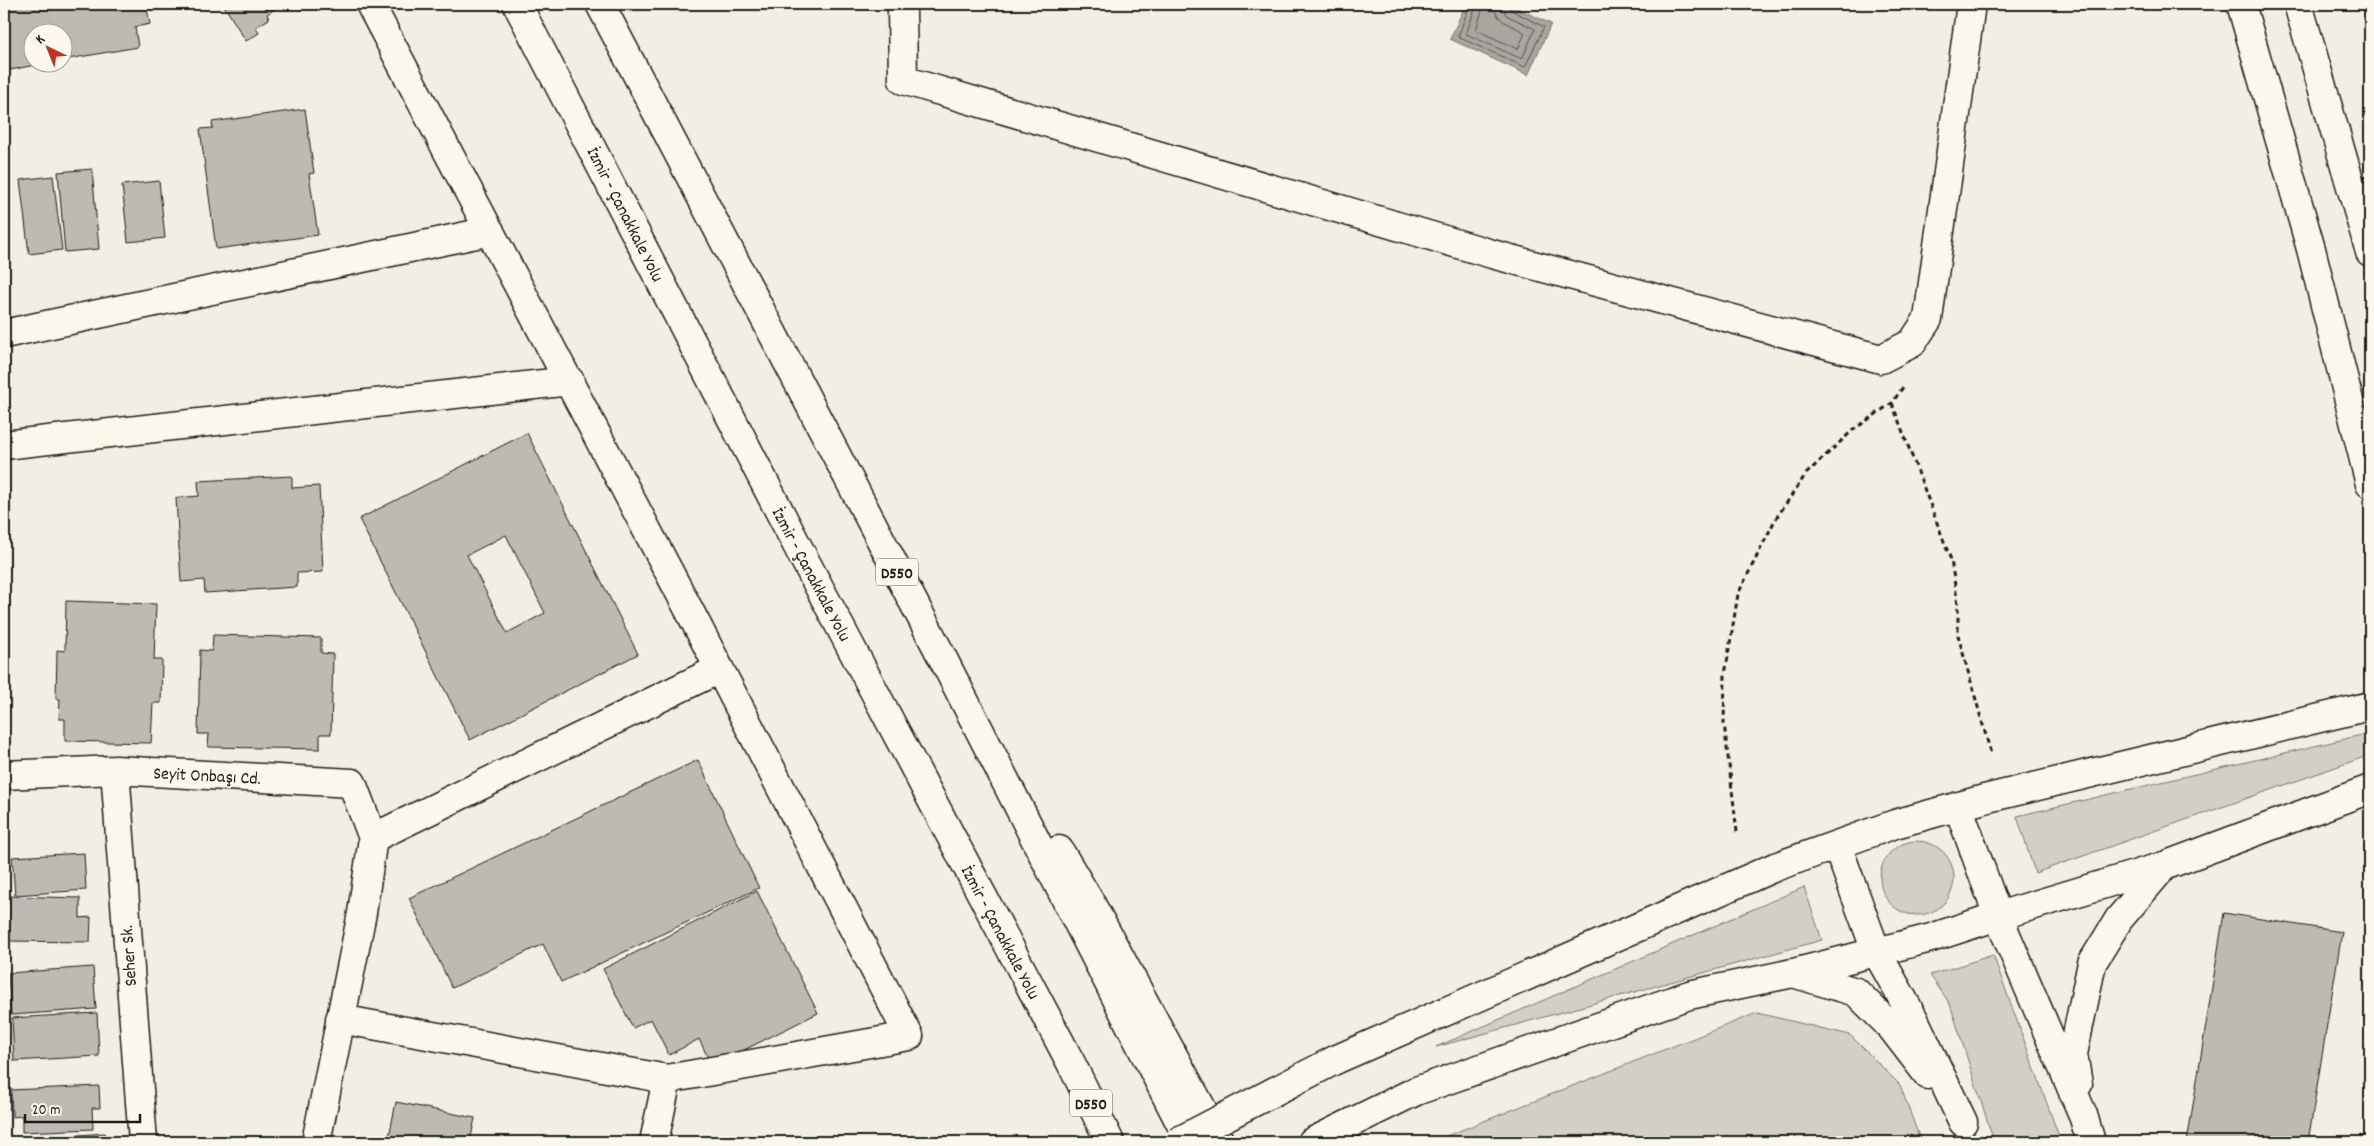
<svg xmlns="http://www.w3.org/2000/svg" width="2374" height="1146" viewBox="0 0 2374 1146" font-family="Dekko,sans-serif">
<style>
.green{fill:#d2cfc6;stroke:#777671}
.water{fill:#a9a6a0;stroke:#716f6b}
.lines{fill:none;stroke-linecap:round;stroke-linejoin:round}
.shore{stroke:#545351;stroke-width:1}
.building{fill:#bdbab1;stroke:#1c1c1c;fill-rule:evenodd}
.minor-casing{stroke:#1c1c1c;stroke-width:31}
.highway-casing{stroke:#1c1c1c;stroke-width:31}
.path{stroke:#1c1c1c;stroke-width:3;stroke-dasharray:5 4;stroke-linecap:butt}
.minor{stroke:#fbf7ec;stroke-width:28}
.highway{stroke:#fbf7ec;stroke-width:28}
.highway-bridge-casing{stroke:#1c1c1c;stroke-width:31;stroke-linecap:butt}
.highway-bridge{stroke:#fbf7ec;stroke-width:28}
.labels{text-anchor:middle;stroke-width:4;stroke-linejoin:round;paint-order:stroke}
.shield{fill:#fbf7ec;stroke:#5f5e5a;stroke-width:1}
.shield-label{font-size:16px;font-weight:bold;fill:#1c1c1c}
.street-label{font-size:18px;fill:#1c1c1c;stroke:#fbf7ec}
</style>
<rect width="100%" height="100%" fill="#f2eee4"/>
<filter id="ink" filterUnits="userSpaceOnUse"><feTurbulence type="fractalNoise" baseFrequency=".02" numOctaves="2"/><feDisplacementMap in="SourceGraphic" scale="10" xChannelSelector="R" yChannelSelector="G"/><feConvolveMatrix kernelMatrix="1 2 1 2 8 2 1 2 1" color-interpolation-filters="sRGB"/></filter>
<g filter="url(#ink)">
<path class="green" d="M 2370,733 L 2370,755 L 2035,873 L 2017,816 Z
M1880 878a37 37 0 1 1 74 0a37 37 0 1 1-74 0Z
M 1804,887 L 1822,940 L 1436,1047 Z
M 1993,955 L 2061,1142 L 1994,1142 L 1950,1004 L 1930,975 Z
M 1757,1013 L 1850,1035 L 1900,1085 L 1921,1142 L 1431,1142 Z"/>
<path class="water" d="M 1466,4 L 1508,4 L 1551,24 L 1528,75 L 1450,39 Z"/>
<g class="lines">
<path class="shore" d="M 1470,4 L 1458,37 L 1525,67 L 1544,27 L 1511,10 L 1508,4
M 1477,4 L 1466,34 L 1522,59 L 1535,29 L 1506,15 L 1502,4
M 1484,4 L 1476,30 L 1518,49 L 1525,33 C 1512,24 1495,23 1494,4"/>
</g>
<path class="building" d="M 20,4 L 146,4 L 150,24 L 135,27 L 138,47 L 62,60 L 62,32 L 32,32 L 32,62 L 51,62 L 10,70 L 4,35 L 4,7 Z
M 223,4 L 280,4 L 281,5 L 267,14 L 269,19 L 256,27 L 259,33 L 246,41 Z
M 305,109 L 314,173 L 309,174 L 318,235 L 216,249 L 200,129 L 213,128 L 212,122 Z
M 92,169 L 99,249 L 65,252 L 58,172 Z
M 53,176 L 62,250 L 29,254 L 20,180 Z
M 159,181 L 165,238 L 128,242 L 122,185 Z
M 4,218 L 7,234 L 4,235 Z
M 527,433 L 638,654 L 470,740 L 359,519 ZM 506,535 L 545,613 L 507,633 L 467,555 Z
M 292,476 L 292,488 L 319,486 L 323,572 L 297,573 L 297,587 L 205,593 L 204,580 L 181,582 L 176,498 L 199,496 L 198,481 Z
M 4,543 L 6,576 L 4,577 Z
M 66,601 L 156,604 L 154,660 L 162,660 L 161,703 L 153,703 L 151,743 L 65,741 L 65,719 L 59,719 L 60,699 L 56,699 L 57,650 L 65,651 Z
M 213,635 L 321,638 L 321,653 L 333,654 L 331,734 L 320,734 L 320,749 L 208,747 L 209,734 L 198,734 L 200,650 L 212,651 Z
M 4,648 L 7,720 L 4,720 Z
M 698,760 L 759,888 L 561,982 L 543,944 L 452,988 L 409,898 Z
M 84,853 L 86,890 L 15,895 L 12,857 Z
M 757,891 L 818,1013 L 712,1066 L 699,1039 L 669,1055 L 651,1019 L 633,1028 L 603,969 Z
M 8,896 L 80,898 L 80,918 L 91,917 L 90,942 L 7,941 Z
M 2224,913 L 2342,932 L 2308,1142 L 2187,1142 Z
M 93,967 L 96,1009 L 11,1015 L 8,973 Z
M 97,1013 L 99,1056 L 14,1061 L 12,1018 Z
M 99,1086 L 100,1108 L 92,1108 L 93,1129 L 22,1132 L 22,1116 L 12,1117 L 11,1090 Z
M 396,1102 L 475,1118 L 470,1142 L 388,1142 Z
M 105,1133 L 106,1142 L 15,1142 L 15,1140 Z
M 576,1136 L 607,1141 L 607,1142 L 575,1142 Z"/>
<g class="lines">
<g class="minor-casing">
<path id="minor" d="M 370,4 L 688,608 L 909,1036 L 667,1079 L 654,1142
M 900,4 L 902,8 L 903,80 L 1492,254 L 1881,359 L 1912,343 L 1928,319 L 1971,4
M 2241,4 L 2311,249 L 2370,484
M 2298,4 L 2370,252
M 4,334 L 490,231
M 4,445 L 570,381
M 115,770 L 143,1142
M 4,775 L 115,770 L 352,783 L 373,838 L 362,913 L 316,1142
M 373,838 L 719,669
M 340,1019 L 667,1079"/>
</g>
<g class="highway-casing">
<path id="highway" d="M 517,4 L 801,553 L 1071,1063 L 1110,1142
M 600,4 L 939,651 L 1190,1142
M 1958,806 L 1998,916 L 2083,1115 L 2091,1142
M 1837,845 L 1876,951 L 1914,1019 L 1963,1122
M 1059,850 L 1090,902 L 1220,1142
M 1793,973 L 1856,992 L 1891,1027 L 1928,1075
M 1335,1060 L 1775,867 L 1895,824 L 1988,798 L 2370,706
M 2078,1084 L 2073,1054 L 2092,963 L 2119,919 L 2164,866
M 1312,1142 L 1416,1091 L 1689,995 L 1793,973 L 1931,938 L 1998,916 L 2164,866 L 2370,789"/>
</g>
<path class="path" d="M 1892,403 L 1951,560 L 1958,605 L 1958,635 L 1991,754
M 1737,832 L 1724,723 L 1725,675 L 1738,594 L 1775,520 L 1806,474 L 1853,430 L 1892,403 L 1903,387"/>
<use href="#minor" class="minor"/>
<use href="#highway" class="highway"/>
<g class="highway-bridge-casing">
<path id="highway-bridge" d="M 1177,1142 L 1335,1060"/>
</g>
<use href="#highway-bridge" class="highway-bridge"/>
</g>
</g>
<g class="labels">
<g class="shield">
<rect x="876" y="558.5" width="42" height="27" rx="4"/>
<rect x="1070" y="1089.5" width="42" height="27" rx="4"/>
</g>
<g class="shield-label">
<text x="897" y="578">D550</text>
<text x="1091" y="1109">D550</text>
</g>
<g class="street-label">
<text transform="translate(626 214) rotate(63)" y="6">İzmir - Çanakkale Yolu</text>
<text transform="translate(812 574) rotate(62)" y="6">İzmir - Çanakkale Yolu</text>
<text transform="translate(207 775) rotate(3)" y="6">Seyit Onbaşı Cd.</text>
<text transform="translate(1001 932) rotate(62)" y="6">İzmir - Çanakkale Yolu</text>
<text transform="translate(128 956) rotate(-94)" y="6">Seher Sk.</text>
</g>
</g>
<rect width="2374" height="1146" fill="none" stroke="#fbf7ec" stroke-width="20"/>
<rect x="10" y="10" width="2354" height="1126" fill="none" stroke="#1c1c1c" stroke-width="2" filter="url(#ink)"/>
<g transform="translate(48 48) rotate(317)"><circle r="24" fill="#fbf7ec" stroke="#a29f99"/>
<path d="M0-4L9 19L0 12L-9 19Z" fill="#c8321e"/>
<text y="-8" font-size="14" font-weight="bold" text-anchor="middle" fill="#1c1c1c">K</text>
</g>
<path d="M25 1114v8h115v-8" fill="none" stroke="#1c1c1c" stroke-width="2.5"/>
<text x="32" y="1114" font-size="15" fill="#1c1c1c" stroke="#fbf7ec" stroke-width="4" paint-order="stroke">20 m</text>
</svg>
